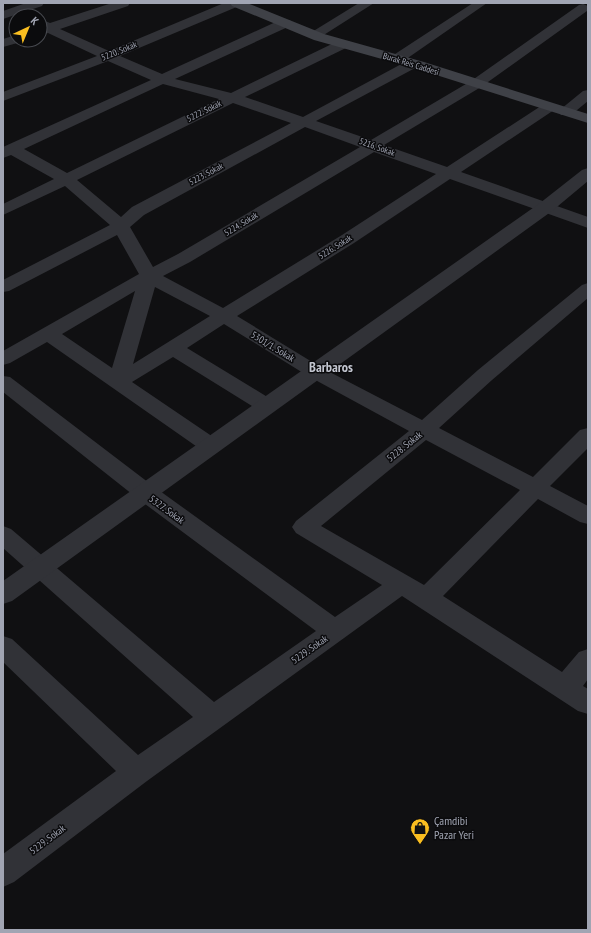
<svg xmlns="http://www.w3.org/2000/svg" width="591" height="933" viewBox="0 0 591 933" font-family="'PT Sans Narrow',sans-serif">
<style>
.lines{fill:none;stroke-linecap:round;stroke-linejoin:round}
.minor{fill:#313237;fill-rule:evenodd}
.tertiary{fill:#313237;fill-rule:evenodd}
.secondary{fill:#3f4147;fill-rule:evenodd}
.labels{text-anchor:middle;stroke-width:3;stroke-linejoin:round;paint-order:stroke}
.far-street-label{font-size:9px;fill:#a1a5b3;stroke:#0b0b0d}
.street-label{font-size:10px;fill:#a1a5b3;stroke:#0b0b0d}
.near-poi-label{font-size:12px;fill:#a1a5b3;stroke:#0b0b0d;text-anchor:start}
.district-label{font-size:14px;font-weight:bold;fill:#c2c5cf;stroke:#0b0b0d}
</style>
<rect width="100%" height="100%" fill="#101012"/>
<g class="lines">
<path class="minor" d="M 26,3 L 44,3 L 42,6 L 3,19 L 3,11 Z
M 112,3 L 130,3 L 128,6 L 60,29 L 109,51 L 224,3 L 241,3 L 239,6 L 120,56 L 162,74 L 280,20 L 290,20 L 291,23 L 290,26 L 175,79 L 231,93 L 338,41 L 348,41 L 350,44 L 348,47 L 245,97 L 303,117 L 407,61 L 417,61 L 419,64 L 417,67 L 316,121 L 371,140 L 471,81 L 579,5 L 583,4 L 588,6 L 587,11 L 481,87 L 384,145 L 447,167 L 544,104 L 554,104 L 556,107 L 554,110 L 461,172 L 588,217 L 588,228 L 450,179 L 354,243 L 237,316 L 322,368 L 422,420 L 478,370 L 582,285 L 588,283 L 588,298 L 492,380 L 439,428 L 533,477 L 580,430 L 588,428 L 588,448 L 550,486 L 588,506 L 588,524 L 580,522 L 538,499 L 443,596 L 562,672 L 579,652 L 588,649 L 588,679 L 583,686 L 588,689 L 588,714 L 578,711 L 402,596 L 147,781 L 14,882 L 3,887 L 3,854 L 116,771 L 3,662 L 3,636 L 12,639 L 138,755 L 193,717 L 3,548 L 3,526 L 11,529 L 214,702 L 316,631 L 137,498 L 3,392 L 3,376 L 10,377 L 153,486 L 335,617 L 382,585 L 296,533 L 292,527 L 296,521 L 409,431 L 308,376 L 224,324 L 187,348 L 274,401 L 277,406 L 274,411 L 267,413 L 260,411 L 173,357 L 132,382 L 219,441 L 222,446 L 219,451 L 211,453 L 203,451 L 47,342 L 10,363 L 3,365 L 3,351 L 139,274 L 117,235 L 9,291 L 3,292 L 3,280 L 110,225 L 65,186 L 3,215 L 3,204 L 54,179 L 11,155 L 3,158 L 3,147 L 151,80 L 108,61 L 3,101 L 3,92 L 97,56 L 48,33 L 40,35 L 40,19 L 50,23 ZM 163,84 L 219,99 L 67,173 L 24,149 ZM 233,103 L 291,123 L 132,207 L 121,217 L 77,180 ZM 305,127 L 360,147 L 178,254 L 153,267 L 130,227 L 144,215 ZM 374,152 L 436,174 L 342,235 L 223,308 L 163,276 L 190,262 ZM 155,287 L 210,316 L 133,364 ZM 135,291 L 112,368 L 62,334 ZM 426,440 L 520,490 L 424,585 L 321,526 Z
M 359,3 L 374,3 L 319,38 L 314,39 L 307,35 Z
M 473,3 L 487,3 L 402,62 L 392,62 L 390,59 L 392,56 Z
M 16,35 L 16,40 L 22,40 L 21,42 L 3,47 L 3,39 Z
M 588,90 L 588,101 L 571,115 L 561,115 L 559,112 L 561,109 L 583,91 Z"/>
<path class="tertiary" d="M 588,168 L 588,181 L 552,211 L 12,601 L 3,604 L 3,581 L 540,203 L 582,170 Z"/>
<path class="secondary" d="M 230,3 L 247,3 L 324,34 L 424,62 L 588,114 L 588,123 L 414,68 L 314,40 L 232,6 Z"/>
</g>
<defs>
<g id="shop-pin" transform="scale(1)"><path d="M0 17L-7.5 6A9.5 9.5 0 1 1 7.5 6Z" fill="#fabe20" stroke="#0b0b0d"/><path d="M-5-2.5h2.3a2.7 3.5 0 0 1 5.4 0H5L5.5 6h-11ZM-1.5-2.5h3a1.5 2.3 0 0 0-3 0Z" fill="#111"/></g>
</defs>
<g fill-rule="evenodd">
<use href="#shop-pin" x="420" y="828"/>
</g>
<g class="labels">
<g class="far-street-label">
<text transform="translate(119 51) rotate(-22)" y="3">5220. Sokak</text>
<text transform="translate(411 64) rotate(17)" y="3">Burak Reis Caddesi</text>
<text transform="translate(204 111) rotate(-26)" y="3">5222. Sokak</text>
<text transform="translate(377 147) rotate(20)" y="3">5216. Sokak</text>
<text transform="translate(206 174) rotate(-28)" y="3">5223. Sokak</text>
<text transform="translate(241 224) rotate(-31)" y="3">5224. Sokak</text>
<text transform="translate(335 247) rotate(-32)" y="3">5226. Sokak</text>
</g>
<g class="street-label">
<text transform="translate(273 346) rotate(31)" y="4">5301/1. Sokak</text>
<text transform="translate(404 446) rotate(-39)" y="4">5228. Sokak</text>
<text transform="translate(167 509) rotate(36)" y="4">5327. Sokak</text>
<text transform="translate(309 649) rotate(-35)" y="4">5229. Sokak</text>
<text transform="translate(47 839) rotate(-37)" y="4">5229. Sokak</text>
</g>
<g class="near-poi-label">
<text x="434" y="825">Çamdibi<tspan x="434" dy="14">Pazar Yeri</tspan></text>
</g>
<g class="district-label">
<text x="331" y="372">Barbaros</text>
</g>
</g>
<rect width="591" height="933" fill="none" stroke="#a1a5b3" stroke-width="8"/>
<g transform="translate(28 28) rotate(44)"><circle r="19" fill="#0b0b0d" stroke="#47494f"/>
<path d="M0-3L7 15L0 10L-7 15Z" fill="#fabe20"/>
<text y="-6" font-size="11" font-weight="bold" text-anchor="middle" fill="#a1a5b3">K</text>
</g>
</svg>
